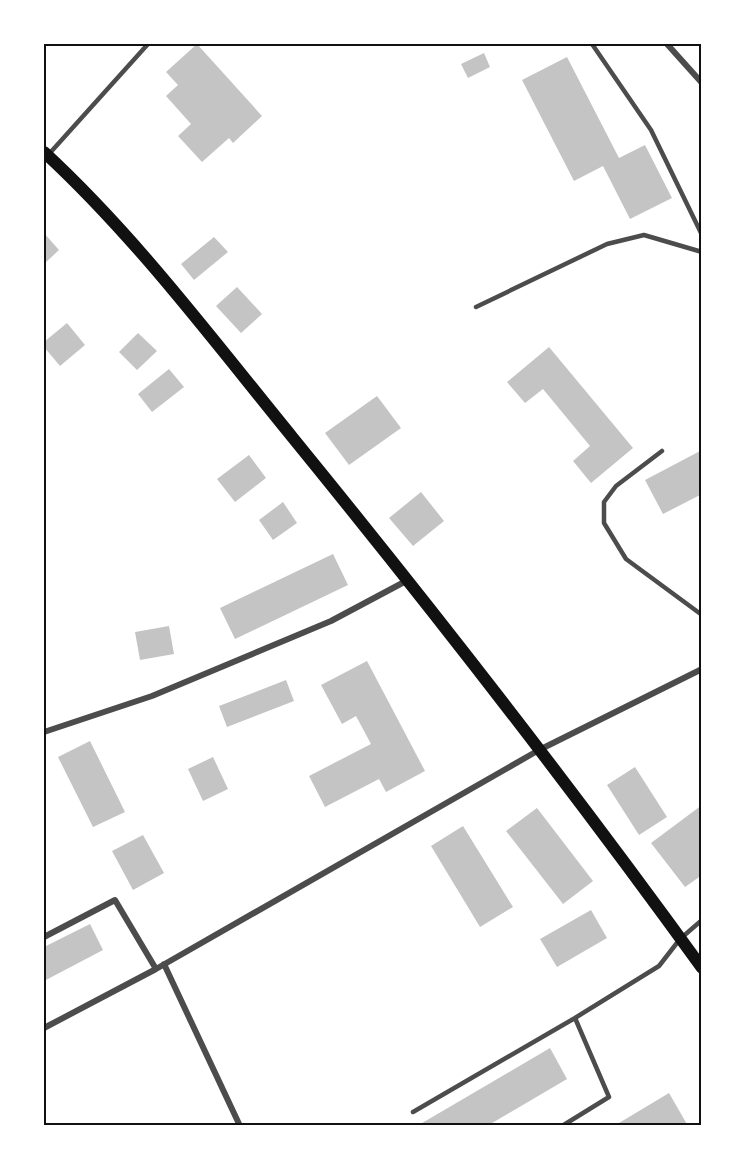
<svg xmlns="http://www.w3.org/2000/svg" width="745" height="1169" viewBox="0 0 745 1169" font-family="'Libre Baskerville',serif">
<style>
.building{fill:#c4c4c4}
.lines{fill:none;stroke-linecap:round;stroke-linejoin:round}
.service{stroke:#4c4c4c;stroke-width:4.5}
.minor{stroke:#4c4c4c;stroke-width:6}
.secondary{stroke:#111;stroke-width:12}
.neatline{fill:none;stroke:#111;stroke-width:2}
</style>
<rect width="100%" height="100%" fill="#fff"/>
<path class="building" d="M 197,44 L 262,116 L 233,143 L 229,138 L 202,162 L 178,136 L 191,124 L 166,96 L 178,85 L 166,72 Z
M 484,53 L 490,67 L 468,78 L 461,64 Z
M 567,57 L 619,158 L 645,145 L 672,198 L 630,219 L 603,166 L 574,181 L 522,80 Z
M 44,233 L 59,250 L 44,264 Z
M 214,237 L 228,252 L 194,280 L 181,264 Z
M 237,287 L 262,314 L 241,333 L 216,306 Z
M 67,323 L 85,345 L 60,366 L 44,347 L 44,342 Z
M 138,333 L 157,351 L 137,370 L 119,352 Z
M 549,347 L 633,448 L 591,483 L 573,461 L 590,446 L 543,389 L 525,403 L 507,382 Z
M 169,369 L 184,387 L 152,412 L 138,394 Z
M 377,396 L 401,428 L 349,465 L 325,433 Z
M 702,450 L 702,494 L 663,514 L 645,480 Z
M 249,455 L 266,478 L 235,502 L 217,479 Z
M 421,492 L 444,521 L 413,546 L 389,518 Z
M 283,502 L 297,523 L 273,540 L 259,520 Z
M 333,554 L 348,585 L 235,639 L 220,608 Z
M 169,626 L 174,654 L 140,660 L 135,632 Z
M 367,661 L 425,771 L 386,792 L 379,779 L 325,807 L 309,776 L 371,744 L 356,716 L 342,724 L 321,685 Z
M 286,680 L 294,701 L 227,727 L 219,706 Z
M 90,741 L 125,812 L 93,827 L 58,757 Z
M 213,757 L 228,789 L 203,801 L 188,769 Z
M 635,767 L 667,817 L 639,835 L 607,785 Z
M 702,805 L 702,875 L 685,887 L 651,843 Z
M 537,808 L 593,881 L 563,904 L 506,831 Z
M 463,826 L 513,907 L 480,927 L 431,846 Z
M 143,835 L 164,873 L 133,890 L 112,851 Z
M 591,910 L 607,938 L 557,967 L 540,939 Z
M 90,924 L 103,950 L 44,981 L 44,947 Z
M 550,1048 L 567,1079 L 487,1126 L 417,1126 Z
M 669,1093 L 688,1126 L 614,1126 Z"/>
<g class="lines">
<path class="service" d="M 592,44 L 651,130 L 702,235
M 49,154 L 148,44
M 476,307 L 607,244 L 644,235 L 702,252
M 662,451 L 616,486 L 604,502 L 604,523 L 626,559 L 702,615
M 413,1112 L 575,1018 L 659,966 L 680,939 L 702,920
M 562,1126 L 609,1097 L 575,1018"/>
<path class="minor" d="M 667,44 L 702,83
M 44,732 L 152,696 L 331,621 L 408,580
M 44,937 L 115,900 L 156,969
M 164,964 L 240,1126
M 44,1028 L 156,969 L 539,750 L 702,669"/>
<path class="secondary" d="M 44,152 C 137,238 213,340 293,438 C 434,611 571,787 702,968"/>
</g>
<rect width="745" height="1169" fill="none" stroke="#ffffff" stroke-width="90"/>
<rect x="45" y="45" width="655" height="1079" class="neatline"/>
</svg>
